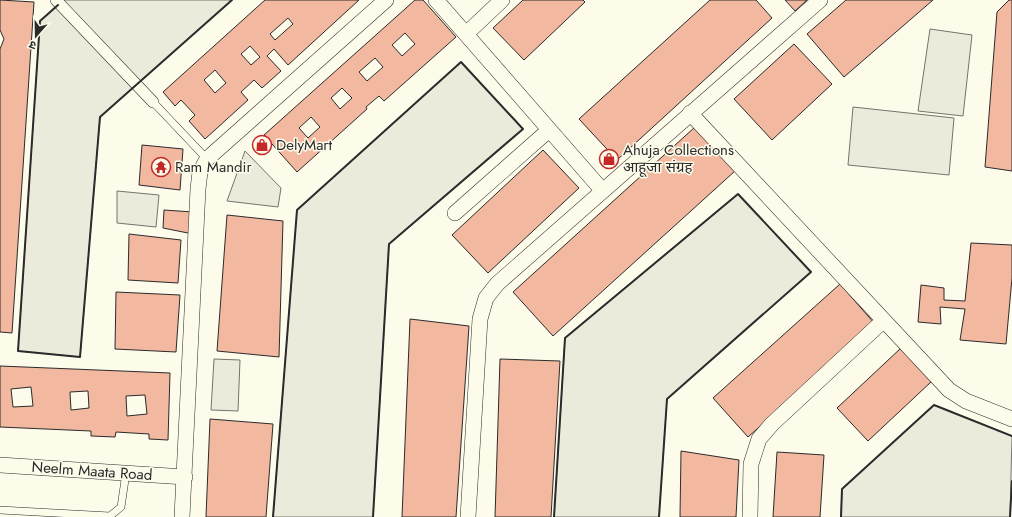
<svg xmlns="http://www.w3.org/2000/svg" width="1012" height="517" viewBox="0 0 1012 517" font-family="Jost,'Noto Sans Devanagari',sans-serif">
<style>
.green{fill:#ecebdb;stroke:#74746e}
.parking{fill:#eceadb;stroke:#74746e}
.building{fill:#f2b8a0;stroke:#2b2b2b;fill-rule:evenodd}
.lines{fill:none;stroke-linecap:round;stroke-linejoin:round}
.service-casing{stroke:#2b2b2b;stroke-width:8}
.pedestrian-casing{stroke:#2b2b2b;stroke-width:12}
.minor-casing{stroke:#2b2b2b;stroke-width:16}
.service{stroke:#fdfbea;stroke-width:7}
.pedestrian{stroke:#fdfbea;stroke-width:11}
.minor{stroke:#fdfbea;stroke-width:15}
.wall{stroke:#2b2b2b;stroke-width:2}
.labels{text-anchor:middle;stroke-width:3;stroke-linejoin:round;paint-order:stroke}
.poi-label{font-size:15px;fill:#2b2b2b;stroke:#fdfbea;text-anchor:start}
.street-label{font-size:15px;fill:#2b2b2b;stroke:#fdfbea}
</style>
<rect width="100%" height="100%" fill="#fdfbea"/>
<path class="green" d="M 64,0 L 232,0 L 100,117 L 80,357 L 18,351 L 40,21 Z
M 930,29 L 972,35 L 963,116 L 918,111 Z
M 461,62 L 523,129 L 389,244 L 373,517 L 273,517 L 297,210 Z
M 853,107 L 954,118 L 949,175 L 848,165 Z
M 117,191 L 159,195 L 156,227 L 117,223 Z
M 738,194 L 811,272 L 667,399 L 659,517 L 554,517 L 565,338 Z
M 934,405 L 1012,436 L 1010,517 L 841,517 L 842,489 Z"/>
<path class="parking" d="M 245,151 L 281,188 L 278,207 L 227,201 Z
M 214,359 L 240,360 L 238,411 L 211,410 Z"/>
<path class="building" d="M 0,0 L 34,2 L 12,333 L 0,332 L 0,49 L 4,39 L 0,30 Z
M 265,0 L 359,0 L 288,65 L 274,49 L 267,56 L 281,71 L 262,88 L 254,80 L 241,92 L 248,100 L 205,139 L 189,121 L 195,115 L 181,100 L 175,106 L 163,92 ZM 288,18 L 293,24 L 275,40 L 270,34 ZM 250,46 L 260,57 L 251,65 L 241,54 ZM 215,70 L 226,83 L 215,93 L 204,80 Z
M 415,0 L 423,0 L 456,37 L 384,101 L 379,96 L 366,107 L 367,109 L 297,172 L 264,135 ZM 405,33 L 415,44 L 402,56 L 392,45 ZM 375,58 L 383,67 L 367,81 L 359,72 ZM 342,88 L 352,98 L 340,109 L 331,98 ZM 311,117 L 320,127 L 308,138 L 299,128 Z
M 523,0 L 583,0 L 585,2 L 524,60 L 493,28 Z
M 710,0 L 756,0 L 772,18 L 617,160 L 579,119 Z
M 785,0 L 807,0 L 795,11 Z
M 846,0 L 933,0 L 844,77 L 807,34 Z
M 1009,0 L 1012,0 L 1012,171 L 985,167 L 997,12 Z
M 794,44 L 832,84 L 772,140 L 734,99 Z
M 695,127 L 735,171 L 553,336 L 513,292 Z
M 142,145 L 183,149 L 180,190 L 139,185 Z
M 543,150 L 579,188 L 488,273 L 452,235 Z
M 164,210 L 193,212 L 193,234 L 163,228 Z
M 227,215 L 283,221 L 279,357 L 217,351 Z
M 129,234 L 181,240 L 178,283 L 128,280 Z
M 971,243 L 1012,245 L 1012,278 L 1006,344 L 960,340 L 965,309 L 940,307 L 941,324 L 918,322 L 921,285 L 944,288 L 944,300 L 965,301 Z
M 840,284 L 875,324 L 748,437 L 713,398 Z
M 116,292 L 180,295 L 176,352 L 115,349 Z
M 410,319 L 469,326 L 456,517 L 402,517 Z
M 901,348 L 932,381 L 868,441 L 837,408 Z
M 500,359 L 560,361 L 551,517 L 495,517 Z
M 0,366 L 170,373 L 168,440 L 149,439 L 149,434 L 116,432 L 115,437 L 91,436 L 91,431 L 0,427 ZM 31,387 L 33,406 L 13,407 L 11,389 ZM 88,391 L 89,408 L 71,410 L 70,392 ZM 145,395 L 147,414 L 127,416 L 126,396 Z
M 210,419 L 273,424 L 266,517 L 206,517 Z
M 681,451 L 739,460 L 736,517 L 680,517 Z
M 777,452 L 824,455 L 820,517 L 773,517 Z"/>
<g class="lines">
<g class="service-casing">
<path id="service" d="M 153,102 L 207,159
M 0,510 L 110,516 L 121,507 L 126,473"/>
</g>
<g class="pedestrian-casing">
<path id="pedestrian" d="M 56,0 L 153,102"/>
</g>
<g class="minor-casing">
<path id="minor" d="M 436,0 L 602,190
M 466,34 L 502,0
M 690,113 L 949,390 L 966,401 L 1012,419
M 455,213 L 549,130
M 0,465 L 185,477
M 182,517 L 198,189 L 200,172 L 207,159 L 386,0
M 468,517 L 480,319 L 486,298 L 497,284 L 820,0
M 750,517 L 751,464 L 759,439 L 772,424 L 883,321"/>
</g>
<use href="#service" class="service"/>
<use href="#pedestrian" class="pedestrian"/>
<use href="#minor" class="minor"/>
<path class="wall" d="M 58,5 L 40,21 L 18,351 L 80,357 L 100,117 L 232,0
M 273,517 L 297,210 L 461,62 L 523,129 L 389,244 L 373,517
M 554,517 L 565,338 L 738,194 L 811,272 L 667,399 L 659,517
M 841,517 L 842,489 L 934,405 L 1012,436
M 1010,517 L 1012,481"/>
</g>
<defs>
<g id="shop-ring" transform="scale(1)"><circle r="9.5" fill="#fdfbea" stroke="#c62828" stroke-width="1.5"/><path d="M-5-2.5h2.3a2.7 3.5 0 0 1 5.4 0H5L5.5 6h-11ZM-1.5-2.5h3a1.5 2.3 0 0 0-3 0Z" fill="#c62828"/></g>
<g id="temple-ring" transform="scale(1)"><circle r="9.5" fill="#fdfbea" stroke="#c62828" stroke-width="1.5"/><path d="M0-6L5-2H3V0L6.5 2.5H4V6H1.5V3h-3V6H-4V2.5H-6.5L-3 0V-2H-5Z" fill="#c62828"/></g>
</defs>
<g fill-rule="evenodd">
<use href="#shop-ring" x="262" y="145"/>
<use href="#shop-ring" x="609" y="159"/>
<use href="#temple-ring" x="161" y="167"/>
</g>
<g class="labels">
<g class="poi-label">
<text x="276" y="150">DelyMart</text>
<text x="623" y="155">Ahuja Collections<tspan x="623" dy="17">आहूजा संग्रह</tspan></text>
<text x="175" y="172">Ram Mandir</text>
</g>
<g class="street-label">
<text transform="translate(92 471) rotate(4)" y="5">Neelm Maata Road</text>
</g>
</g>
<g transform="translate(36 36) rotate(200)" stroke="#fdfbea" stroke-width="3" paint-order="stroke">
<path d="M0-3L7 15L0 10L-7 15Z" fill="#2b2b2b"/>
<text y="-6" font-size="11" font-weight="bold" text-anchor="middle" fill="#2b2b2b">उ</text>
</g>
</svg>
